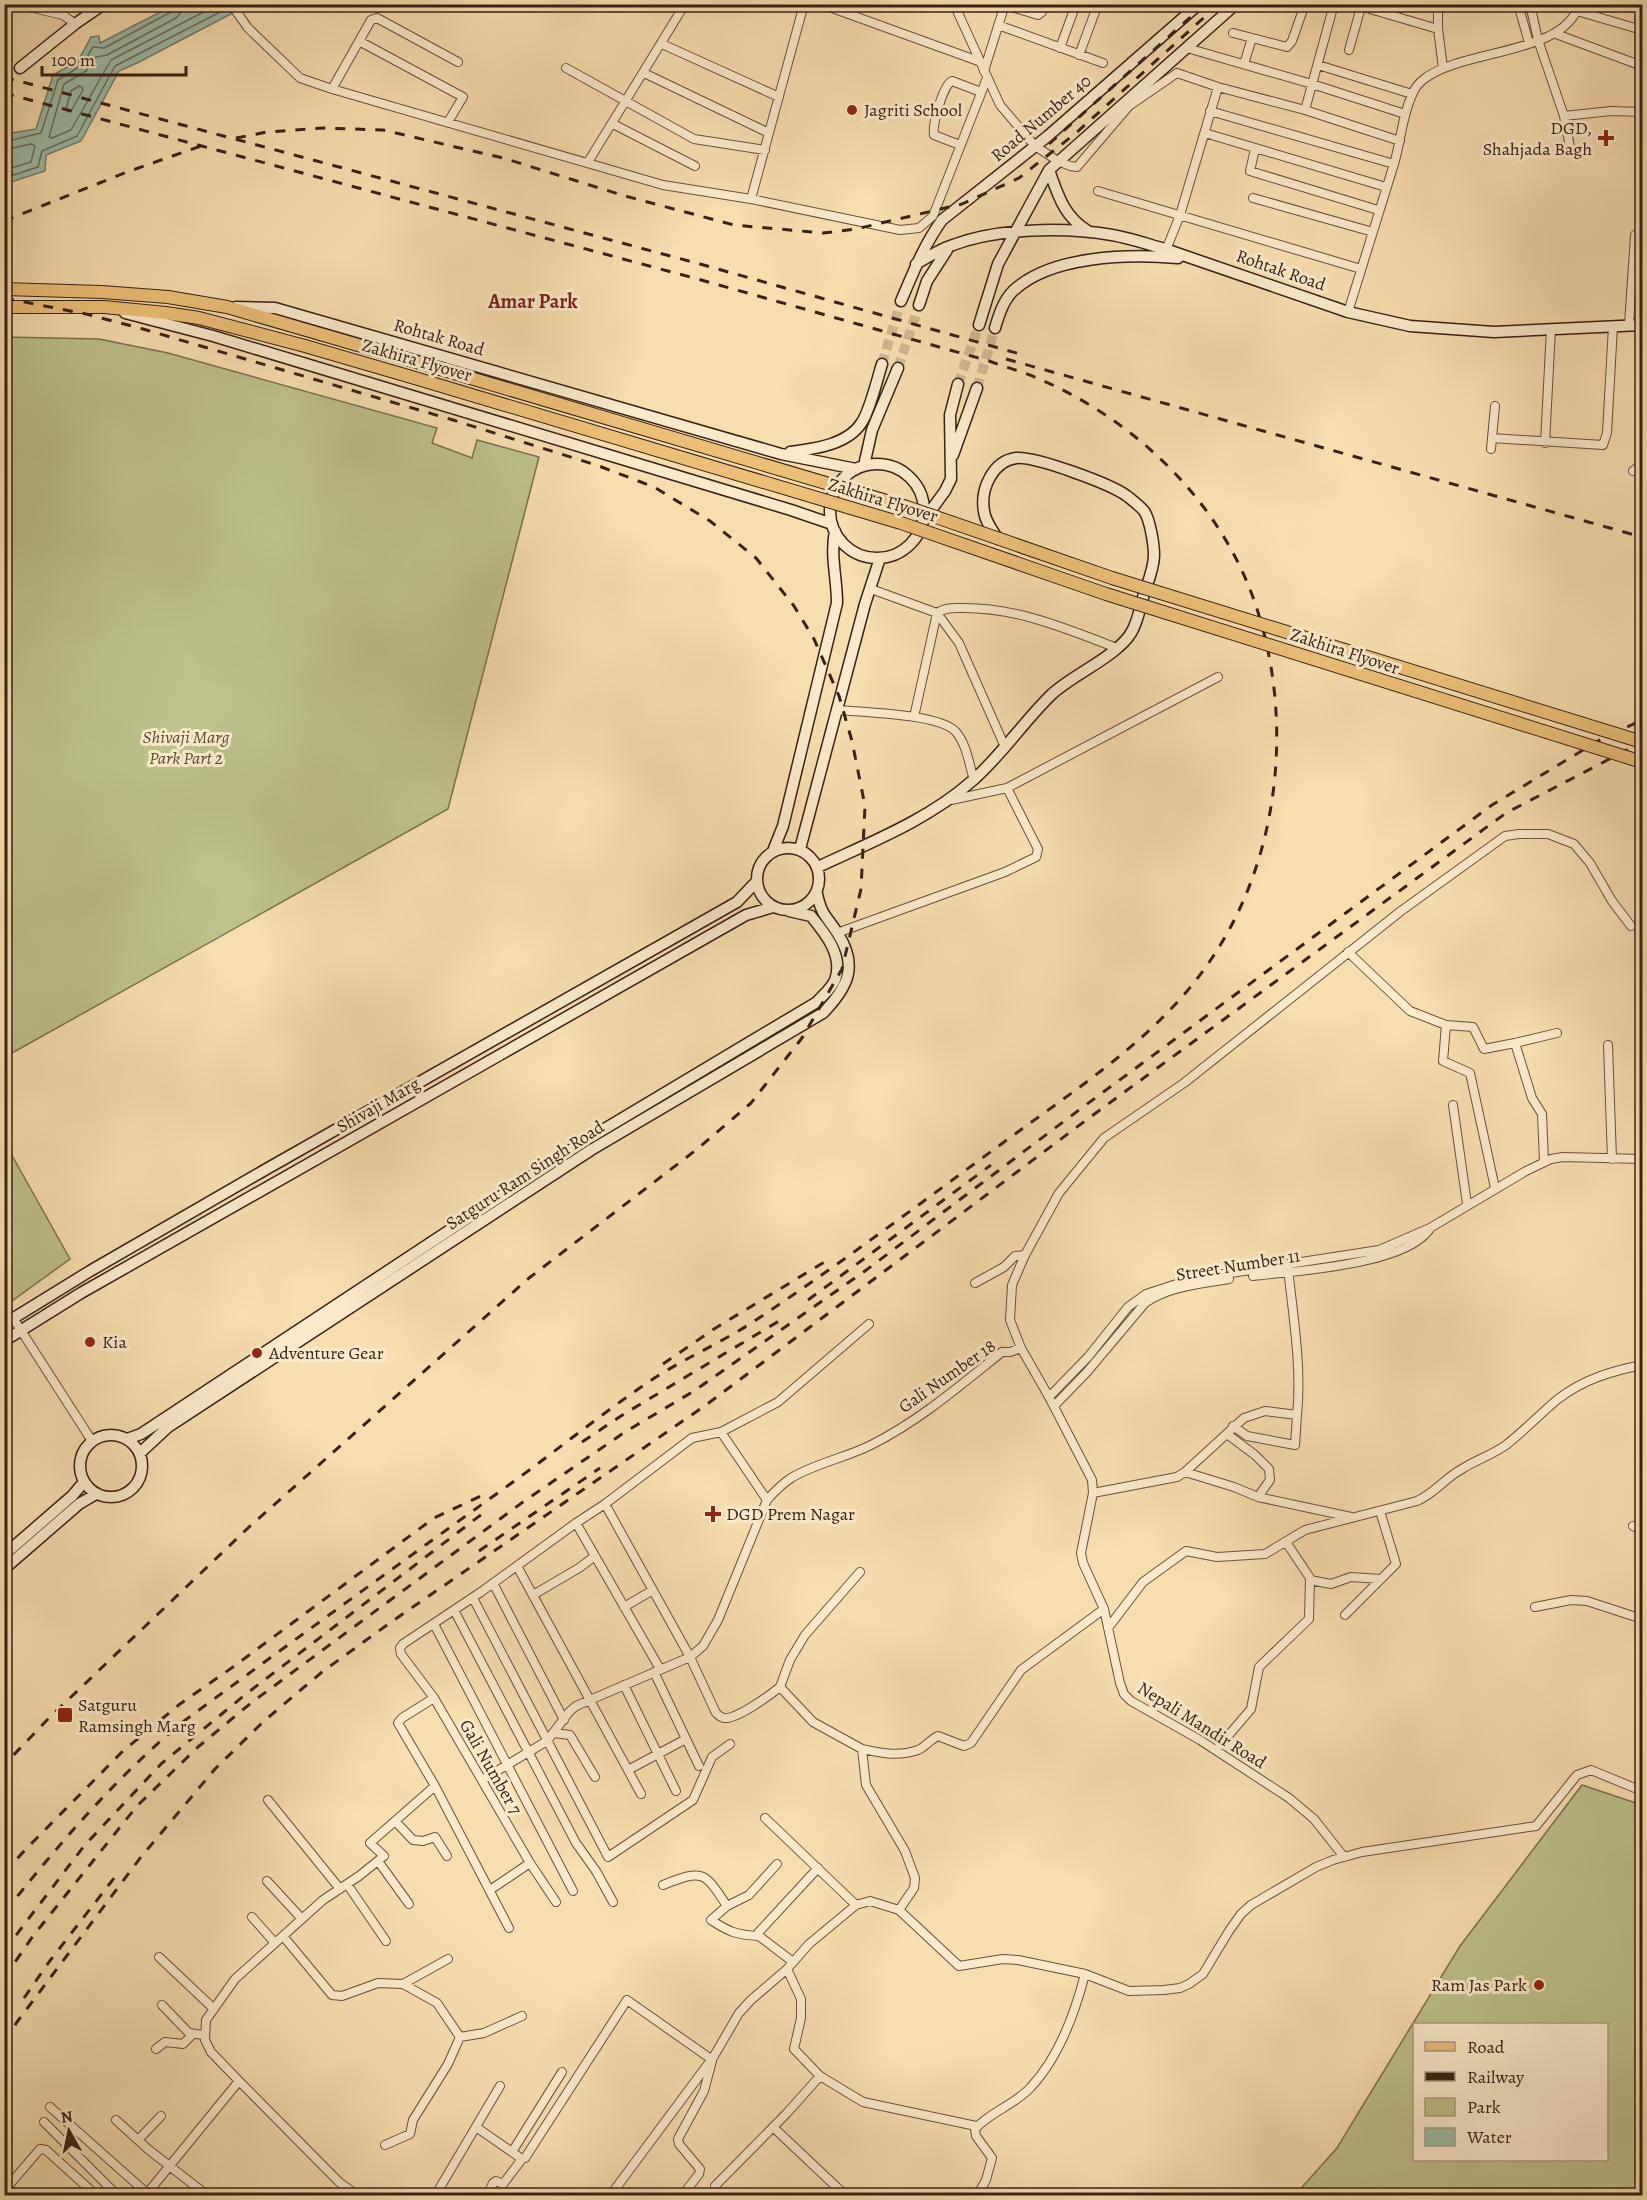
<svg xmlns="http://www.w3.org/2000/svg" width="1647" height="2200" viewBox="0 0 1647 2200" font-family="Alegreya,serif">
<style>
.green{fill:#bdc18a;stroke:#7a7150;stroke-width:1.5;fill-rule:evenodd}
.water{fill:#9dbca9;stroke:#747e6f;stroke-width:1.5}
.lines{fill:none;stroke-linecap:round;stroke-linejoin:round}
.shore{stroke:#6a6e60;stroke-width:1.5}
.secondary-tunnel{stroke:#d1b891;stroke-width:10;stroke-dasharray:10 5;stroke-linecap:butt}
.street-casing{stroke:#67503d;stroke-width:10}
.secondary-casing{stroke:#372117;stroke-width:13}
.primary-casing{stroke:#372117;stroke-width:14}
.street{stroke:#faeacb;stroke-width:8}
.secondary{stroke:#faeacb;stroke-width:10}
.primary{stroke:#ecbf78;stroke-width:12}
.rail{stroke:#372117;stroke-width:3;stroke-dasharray:10 10;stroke-linecap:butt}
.primary-bridge-casing{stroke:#372117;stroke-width:14;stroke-linecap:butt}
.primary-bridge{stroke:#ecbf78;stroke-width:12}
.poi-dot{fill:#8f2418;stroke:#faeacb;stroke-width:2}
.labels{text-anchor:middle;stroke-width:6;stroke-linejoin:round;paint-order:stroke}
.poi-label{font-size:18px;fill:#372117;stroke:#faeacb;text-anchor:start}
.street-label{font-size:18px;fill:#372117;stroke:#faeacb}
.park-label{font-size:18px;font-style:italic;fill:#584934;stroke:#faeacb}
.neighbourhood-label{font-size:20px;font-weight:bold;fill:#7a1f14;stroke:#faeacb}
</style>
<rect width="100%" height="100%" fill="#f7deaf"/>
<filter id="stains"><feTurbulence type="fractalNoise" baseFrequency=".00333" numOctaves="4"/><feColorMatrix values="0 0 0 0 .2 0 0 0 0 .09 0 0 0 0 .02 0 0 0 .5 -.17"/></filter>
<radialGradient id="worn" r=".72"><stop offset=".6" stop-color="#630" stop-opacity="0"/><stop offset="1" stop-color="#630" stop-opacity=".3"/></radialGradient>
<path class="green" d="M 5,337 L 99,339 L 168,353 L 437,428 L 432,443 L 472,458 L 477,440 L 539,457 L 448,809 L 5,1057 Z
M 5,1143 L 70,1259 L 5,1306 L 4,1306 Z
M 1582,1785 L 1642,1805 L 1642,2195 L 1295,2195 L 1337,2148 L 1460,1946 ZM 1414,2024 L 1606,2024 L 1606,2160 L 1414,2160 Z"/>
<path class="water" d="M 174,5 L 248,5 L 139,62 L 119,71 L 81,141 L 46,155 L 45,171 L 5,184 L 5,138 L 12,133 L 36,129 L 53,75 L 78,61 L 91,37 L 99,36 L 100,43 Z"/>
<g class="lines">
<path class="shore" d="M 182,4 L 181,12 L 176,18 L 107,55 L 96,57 L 86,71 L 64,84 L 49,137 L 52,138 L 71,130 L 111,60 L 219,4
M 79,86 L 82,87 L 83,90 L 71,111 L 68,112 L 66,109 L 71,91 Z
M 4,142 L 41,133 L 58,80 L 82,65 L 93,47 L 104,48 L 171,12 L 175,4
M 4,150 L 31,144 L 35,146 L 31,162 L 4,170
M 4,178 L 38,167 L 42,151 L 77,136 L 115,66 L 228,8"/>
<path class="secondary-tunnel" d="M 4,83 L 20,68
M 882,364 L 901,301
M 898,368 L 919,305
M 958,384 L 979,325
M 977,388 L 995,328"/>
<g class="street-casing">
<path id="street" d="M 16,4 L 63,15 L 75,24
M 231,4 L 248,28 L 300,78 L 332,89 L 663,185 L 751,199 L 900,230 L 919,228 L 933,216 L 987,78
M 821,4 L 981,62
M 954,4 L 1000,105 L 1035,146 L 1058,161 L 1070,166 L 1077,167 L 1129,106 L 1177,73 L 1218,87 L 1305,110 L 1400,141
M 1353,4 L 1438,29
M 1438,4 L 1438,29 L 1443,68
M 1518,4 L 1529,43
M 1530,4 L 1538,40 L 1564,116 L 1571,152
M 1636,4 L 1642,6
M 1005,5 L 1038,15 L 1042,12 L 1045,4
M 1577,11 L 1642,30
M 998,25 L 1103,63
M 1233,33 L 1287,47 L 1292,41 L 1305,4
M 1556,34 L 1642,66
M 359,41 L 463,97 L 448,122
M 662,44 L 779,97
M 1060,48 L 1076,4
M 1187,48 L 1312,84 L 1405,114
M 1349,50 L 1361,7
M 1079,55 L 1098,4
M 1244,64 L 1252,38
M 1318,65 L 1412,94
M 566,68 L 694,139 L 765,150
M 984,71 L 1005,4
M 644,73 L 769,133
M 332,89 L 371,20 L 377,18 L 458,62
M 1305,110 L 1334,4
M 1210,111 L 1394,164
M 1564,116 L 1611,111 L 1642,112
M 613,124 L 695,166
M 1205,133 L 1386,187
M 960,145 L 934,135 C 932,125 943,85 952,81 L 981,92
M 1255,149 L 1250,171 L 1378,210
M 588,162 L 685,4
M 1098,191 L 1361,269
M 1253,198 L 1373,232
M 751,199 L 804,4
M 1166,250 L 1180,215 L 1218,87
M 1348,312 C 1363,263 1379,213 1394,164 C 1401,141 1402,115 1413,93 C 1415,87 1419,83 1424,79 C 1462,49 1566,55 1579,4
M 1629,325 L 1635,235
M 1492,438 L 1495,406
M 1545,443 L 1551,329
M 1491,449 L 1492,438 L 1603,445 L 1607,433 L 1613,326
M 1633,471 L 1642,464
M 871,589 L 937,613 L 959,643 L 1005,747
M 837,710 C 862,712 941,714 956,732 C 967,745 969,764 974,780
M 914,717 L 937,613 C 946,607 954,608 964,608 C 1019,608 1067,629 1117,648
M 951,800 L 1007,788 L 1218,677
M 837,933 L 1005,872 L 1036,857 L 1038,849 L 1007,788
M 1348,952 L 1410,1011 L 1446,1025 L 1473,1027 L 1484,1049 L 1515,1043
M 1446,1025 L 1443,1061 L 1470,1073 L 1495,1188
M 1608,1045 L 1612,1159
M 1453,1105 L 1467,1204
M 1544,1162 L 1542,1114 L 1532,1098 L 1515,1043 L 1557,1033
M 1253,1276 C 1295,1271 1404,1265 1429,1230
M 975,1283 L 1004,1267 L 1015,1256 L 1025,1255
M 13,1318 L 92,1441
M 1049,1397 L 1088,1357 L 1128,1307 L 1146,1294 L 1192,1279 L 1379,1250 L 1430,1228 L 1526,1171 L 1551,1159 L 1563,1157 L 1642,1159
M 1054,1406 L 1087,1372 L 1145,1303 C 1169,1286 1201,1284 1229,1279
M 1233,1426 L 1247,1436 L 1295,1445 L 1297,1415
M 721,1432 L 767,1500
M 1227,1434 L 1255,1455 L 1269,1469 L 1270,1480 L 1258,1497
M 1185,1472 L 1234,1487 L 1258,1497 L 1351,1517
M 1093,1493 L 1177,1477 L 1185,1472 L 1244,1418 L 1265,1411 L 1297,1415 C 1302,1367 1293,1316 1288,1268
M 605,1504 L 690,1657 L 716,1713 C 719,1716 720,1717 724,1718 C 736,1720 770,1695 780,1687
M 576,1523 L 660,1669
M 1633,1526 L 1642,1531
M 517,1566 L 641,1794
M 860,1572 L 805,1635 L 790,1660 L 780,1687 L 813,1722 L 862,1749
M 1310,1580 L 1331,1584 L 1351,1577 L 1381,1579
M 493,1583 L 564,1720
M 533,1595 L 579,1568 L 595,1556
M 473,1598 L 608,1857 L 693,1800 L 712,1757 L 730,1744
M 624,1607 L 653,1590
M 1535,1607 L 1571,1600 L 1587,1601 L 1642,1619
M 454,1610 L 576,1843 L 596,1871 L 613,1902
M 1345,1615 L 1396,1564 L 1380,1511
M 434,1624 L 573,1891
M 1108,1628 L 1143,1582 L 1186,1551 L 1217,1557 L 1265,1554 L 1305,1530 L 1417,1501 C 1435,1493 1445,1478 1462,1469 C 1476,1460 1492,1455 1506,1445 C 1524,1431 1540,1414 1558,1399 C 1584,1379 1612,1371 1642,1365
M 654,1672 L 699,1766
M 624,1685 L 676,1791
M 554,1733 L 570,1735 L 595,1777
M 1216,1750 L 1251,1709 L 1259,1667 L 1309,1619 L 1310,1578 L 1286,1542
M 628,1770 L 686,1739
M 482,1780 L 547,1741 L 569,1712 L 576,1706 L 690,1657 L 703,1646 L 718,1620 L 767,1500 C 774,1492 782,1484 791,1478 C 816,1463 845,1458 871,1445 C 919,1421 961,1385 1002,1352 L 1010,1352 L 1021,1348
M 435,1786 L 509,1928
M 268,1800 L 340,1889
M 765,1818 L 856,1905
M 395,1821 L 413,1840 L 423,1841 L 435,1837 L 447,1856
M 1344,1857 L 1314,1819 L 1289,1798 L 1200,1740 L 1131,1701 L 1124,1694 L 1120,1683 L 1104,1609 L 1083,1563 L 1081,1553 L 1093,1493 L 1092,1480 L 1049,1397 L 1021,1348 L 1010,1320 L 1012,1285 L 1025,1255 L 1059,1193 L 1104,1138 L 1184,1083 L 1401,911 L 1505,836 L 1519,834 L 1548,834 L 1574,844 L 1590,863 L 1612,901 L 1631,926
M 378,1861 L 409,1904
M 267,1881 L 302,1919
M 347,1884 L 386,1941
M 663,1885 C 703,1869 704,1871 727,1906
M 490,1890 L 530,1863
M 556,1902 L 530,1863 L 434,1698 L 401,1654 L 400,1648 L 403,1644 L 481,1592 L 576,1523 L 605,1504 L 692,1438 L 721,1432 L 778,1402 L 869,1324
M 252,1917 L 275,1943
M 283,1936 L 332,1995 L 342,1996 L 378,1983 L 403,1984 L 437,2003 L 460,2037 L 484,2033 L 522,2016
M 759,1936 C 737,1935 729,1932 711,1920 L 727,1906 L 749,1895 L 777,1864
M 159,1957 L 214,2009
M 793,1962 L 759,1936 L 758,1933 L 818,1868
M 787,1969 L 801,1999 L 801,2018 L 794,2049 L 820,2076 L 863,2102 L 976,2126
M 1085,1974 L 1018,1960 L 1003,1959 L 959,1966 L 899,1910 L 914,1888 L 915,1878 L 905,1851 L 866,1785 L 862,1749 C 881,1753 898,1757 918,1750 C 925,1747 930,1740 938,1736 L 964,1746 L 971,1743 L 1021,1670 L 1104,1609
M 403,1984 L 448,1959
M 162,2005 L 189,2033 L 204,2035
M 156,2049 L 165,2042 L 183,2044 L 192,2035
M 239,2081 L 339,2182 L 358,2196
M 50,2107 L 149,2195
M 116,2120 L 149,2150 L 208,2196
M 44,2122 L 118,2196
M 476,2127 L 522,2159 L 525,2158 L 627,2000 L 711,2059
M 773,2127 L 846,2196
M 138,2140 L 161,2116
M 385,2145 L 410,2134 L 413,2120 L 448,2064 L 460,2037
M 512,2152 L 562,2072
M 715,2186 L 787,2113 L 820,2076
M 4,2191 L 40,2149 L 46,2150 L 97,2196
M 145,2196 L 239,2081 L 211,2052 L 205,2040 L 206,2020 L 235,1979 L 323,1900 L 359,1876 L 384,1856 L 370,1843 L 435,1786 L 398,1723 L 402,1718 L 434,1698
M 435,2196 L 500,2086
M 487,2196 L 493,2183 L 496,2181 L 503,2184 L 522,2159
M 610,2196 L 714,2056 L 739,2013 L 751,2000 L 787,1969 L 809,1944 L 856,1905 L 870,1901 L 899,1910
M 682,2196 L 699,2174 L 700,2169 L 679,2144 L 678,2139 L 704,2091 L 712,2061
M 977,2196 L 986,2180 L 992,2158 L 976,2136 L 975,2129 C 990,2112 1016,2104 1031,2087 C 1059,2057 1075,2013 1085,1974 L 1129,1991 L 1164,1990 L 1180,1988 L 1189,1984 L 1203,1974 L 1229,1931 L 1241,1914 L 1251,1905 L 1316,1867 L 1333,1860 L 1362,1852 L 1536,1826 L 1577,1775 L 1591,1770 L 1642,1791"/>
</g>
<g class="secondary-casing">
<path id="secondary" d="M 20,68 L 75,24 L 104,4
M 1049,170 C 1058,195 1064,217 1088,231
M 916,264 C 928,257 940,249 953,245 C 997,228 1065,227 1112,235 C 1130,238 1147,244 1165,249 L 1348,312 L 1410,326 L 1494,332 L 1642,325
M 901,301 C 913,273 924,245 942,220 L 1048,136 L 1199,4
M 919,305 L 927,281 L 947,250
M 236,307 L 275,308 L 781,454 L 856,469
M 125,313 L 213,336 L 791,510 L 832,524
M 979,325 L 998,264 L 1049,170 L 1236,4
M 995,328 C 999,315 1003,301 1013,291 C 1051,255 1129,254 1178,258
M 790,452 C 814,449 848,445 862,422 C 870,410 877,380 882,364
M 953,455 L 977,388
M830 511a47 47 0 1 1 94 0a47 47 0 1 1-94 0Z
M 869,465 L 865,461 L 872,430 L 898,368
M 924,520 L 945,491 L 951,479 L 950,415 L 958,384
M757 879a31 31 0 1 1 62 0a31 31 0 1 1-62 0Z
M 800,849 L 865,604 L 880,558
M 773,851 L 783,826 L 837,603 C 837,578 830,556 835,531
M 818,867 C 871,842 928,820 972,781 C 1002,755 1024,721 1052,694 C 1074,674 1117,656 1131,633 C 1138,622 1140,607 1144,594 C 1148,582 1154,568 1154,555 C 1154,545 1150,519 1144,511 C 1140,506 1132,500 1127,496 C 1111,484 1035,456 1016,458 C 993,461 980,489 984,511 C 985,521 992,530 998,539
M 4,1324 L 90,1271 L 263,1171 L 737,902 L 756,882
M 4,1341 L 81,1293 L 746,915 L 773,907
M80 1466a31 31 0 1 1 62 0a31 31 0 1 1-62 0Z
M 127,1439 L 141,1434 L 586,1140 L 817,1002 C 822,996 832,988 835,980 C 844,956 825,933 811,916 L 789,911
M 140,1453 L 168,1427 L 591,1150 L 823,1013 C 847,988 859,967 838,934 C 827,916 822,917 817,894
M 4,1555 L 72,1496 L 84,1482
M 4,1569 L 79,1504 L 96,1494"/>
</g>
<g class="primary-casing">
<path id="primary" d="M 4,289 L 102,292 L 168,297 L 227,307 L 413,361
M 4,307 L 104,307 L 166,313 L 199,318 L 305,346 L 408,376"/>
</g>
<use href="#street" class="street"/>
<use href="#secondary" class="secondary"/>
<use href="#primary" class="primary"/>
<path class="rail" d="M 4,77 L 700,264 L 1020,354
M 4,93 L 694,278 L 989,361 C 1005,367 1021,371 1037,378 C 1136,420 1222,503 1256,606 C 1294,721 1280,857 1212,958 C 1163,1032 1085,1083 1015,1134 C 930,1196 846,1260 759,1318 C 725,1341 687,1357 653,1379 C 605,1411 560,1448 513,1482 C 403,1561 293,1641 184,1721 C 115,1778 59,1844 4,1913
M 236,138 L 267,132 L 324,128 L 383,130 L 503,158 L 625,196 L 734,225 L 823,233 L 856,229 L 962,204 L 1019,178 L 1076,133 L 1219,4
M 1049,144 L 1205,4
M 4,221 L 127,172 L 201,146
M 4,298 L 86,314 L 143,329 L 453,420 L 599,466 L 654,487 L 710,521 L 756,558 L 794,606 L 814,639 L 839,696 L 852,741 L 865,806 L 861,889 L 842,969 L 802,1038 L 751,1103 L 696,1150 L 529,1278 L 248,1528 L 48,1719 L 4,1765
M 1006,359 L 1642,537
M 808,1300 L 991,1165
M 663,1364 L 714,1329 L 826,1261
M 582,1442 L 624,1414 L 779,1321
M 479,1551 L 600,1468
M 4,1873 L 26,1849 L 123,1751 L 180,1704 L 233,1667 L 434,1518 L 481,1496
M 4,1951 L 84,1846 L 161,1764 L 246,1694 L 482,1514
M 4,1978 L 33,1936 L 137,1806 L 198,1747 L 251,1703 L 523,1502 L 625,1432 L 694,1391 L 865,1271 L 1079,1110 L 1492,805 L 1603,738 L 1642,720
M 24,1998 L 49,1962 L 118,1873
M 4,2042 L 17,2022 L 141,1857 L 215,1769 L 264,1721 L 322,1672 L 394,1620 L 706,1405 L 1089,1118 L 1506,813 L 1642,742"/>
<g class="primary-bridge-casing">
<path id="primary-bridge" d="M 413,361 L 907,507 L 1112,578 L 1642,742
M 408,376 L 901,523 L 1106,594 L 1642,762"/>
</g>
<use href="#primary-bridge" class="primary-bridge"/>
</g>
<g class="poi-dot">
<circle cx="852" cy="110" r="6"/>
<path d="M1603 129h6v6h6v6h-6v6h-6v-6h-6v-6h6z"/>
<circle cx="90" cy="1342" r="6"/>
<circle cx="257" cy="1353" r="6"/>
<path d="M710 1505h6v6h6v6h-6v6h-6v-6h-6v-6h6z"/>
<rect x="57" y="1707" width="16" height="16" rx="3"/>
<circle cx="1539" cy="1985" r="6"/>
</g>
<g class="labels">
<g class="poi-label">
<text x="864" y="116">Jagriti School</text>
<text x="1592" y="134" text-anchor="end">DGD,<tspan x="1592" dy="21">Shahjada Bagh</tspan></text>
<text x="102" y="1348">Kia</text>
<text x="269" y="1359">Adventure Gear</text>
<text x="726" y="1520">DGD Prem Nagar</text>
<text x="78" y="1711">Satguru<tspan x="78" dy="21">Ramsingh Marg</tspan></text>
<text x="1527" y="1991" text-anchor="end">Ram Jas Park</text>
</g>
<g class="street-label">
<text transform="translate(1041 118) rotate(-40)" y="6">Road Number 40</text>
<text transform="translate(1281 270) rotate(19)" y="6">Rohtak Road</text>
<text transform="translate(439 337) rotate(16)" y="6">Rohtak Road</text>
<text transform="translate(417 360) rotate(16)" y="6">Zakhira Flyover</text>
<text transform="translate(883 500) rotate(17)" y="6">Zakhira Flyover</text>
<text transform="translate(1345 651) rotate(18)" y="6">Zakhira Flyover</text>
<text transform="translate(378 1105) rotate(-30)" y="6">Shivaji Marg</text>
<text transform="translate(525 1175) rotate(-33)" y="6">Satguru Ram Singh Road</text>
<text transform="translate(1238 1265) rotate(-9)" y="6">Street Number 11</text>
<text transform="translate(947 1376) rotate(-35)" y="6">Gali Number 18</text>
<text transform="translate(1202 1725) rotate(32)" y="6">Nepali Mandir Road</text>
<text transform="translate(491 1767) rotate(60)" y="6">Gali Number 7</text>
</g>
<g class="park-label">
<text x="186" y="743">Shivaji Marg<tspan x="186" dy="21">Park Part 2</tspan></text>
</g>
<g class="neighbourhood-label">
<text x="533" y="308">Amar Park</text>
</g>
</g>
<rect width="1647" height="2200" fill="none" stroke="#f7deaf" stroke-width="24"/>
<rect x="6" y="6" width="1635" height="2188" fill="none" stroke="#372117" stroke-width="3"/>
<rect x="12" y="12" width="1623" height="2176" fill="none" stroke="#372117" stroke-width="1.5"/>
<rect x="1413" y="2023" width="195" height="138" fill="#faeacb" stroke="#ac9a83" stroke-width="1.5"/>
<rect x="1425" y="2042" width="30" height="9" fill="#ecbf78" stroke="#ac9a83" stroke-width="1.5"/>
<text x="1467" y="2053" font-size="18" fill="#372117">Road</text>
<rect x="1425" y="2072" width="30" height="9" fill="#372117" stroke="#ac9a83" stroke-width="1.5"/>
<text x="1467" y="2083" font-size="18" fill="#372117">Railway</text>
<rect x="1425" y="2098" width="30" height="18" fill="#bdc18a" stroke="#ac9a83" stroke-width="1.5"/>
<text x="1467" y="2113" font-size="18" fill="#372117">Park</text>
<rect x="1425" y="2128" width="30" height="18" fill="#9dbca9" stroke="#ac9a83" stroke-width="1.5"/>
<text x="1467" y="2143" font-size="18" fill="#372117">Water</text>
<g transform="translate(69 2131) rotate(351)" stroke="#faeacb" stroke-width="4.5" paint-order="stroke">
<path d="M0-4.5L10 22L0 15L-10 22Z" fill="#372117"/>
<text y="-9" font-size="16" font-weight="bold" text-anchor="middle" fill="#372117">N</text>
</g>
<path d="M42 66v9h144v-9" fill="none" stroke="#372117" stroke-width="3"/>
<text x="51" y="66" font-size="18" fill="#372117" stroke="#faeacb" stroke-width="4.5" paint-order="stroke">100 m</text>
<rect width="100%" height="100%" filter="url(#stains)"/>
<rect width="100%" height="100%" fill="url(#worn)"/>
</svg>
